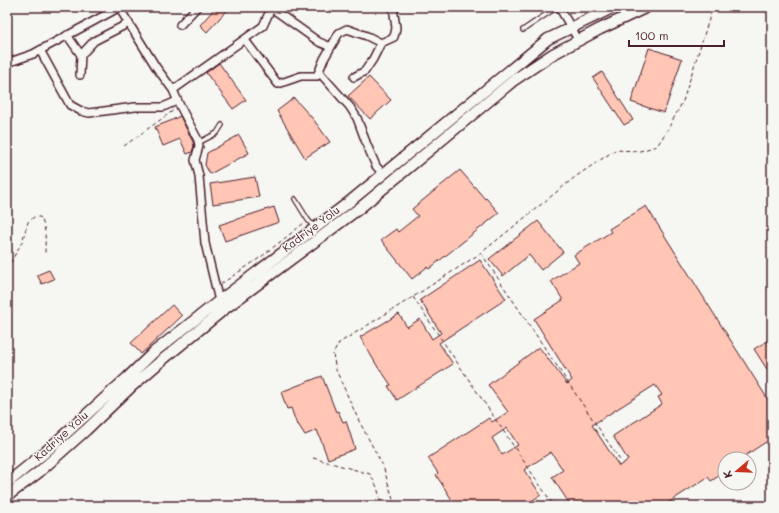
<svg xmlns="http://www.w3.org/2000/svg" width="779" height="513" viewBox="0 0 779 513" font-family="Mali,sans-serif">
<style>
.building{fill:#ffc5b5;stroke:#4a1f2b;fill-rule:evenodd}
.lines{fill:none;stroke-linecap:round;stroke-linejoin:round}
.service-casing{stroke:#4a1f2b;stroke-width:6}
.minor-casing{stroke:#4a1f2b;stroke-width:10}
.secondary-casing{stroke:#4a1f2b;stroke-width:13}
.path{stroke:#4a1f2b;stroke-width:1;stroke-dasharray:4 3;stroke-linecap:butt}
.service{stroke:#f6f6f2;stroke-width:3.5}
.minor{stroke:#f6f6f2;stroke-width:7}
.secondary{stroke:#f6f6f2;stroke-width:10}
.labels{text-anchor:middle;stroke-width:3;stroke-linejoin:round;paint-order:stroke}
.street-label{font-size:11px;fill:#4a1f2b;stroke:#f6f6f2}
</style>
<rect width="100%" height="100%" fill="#f6f6f2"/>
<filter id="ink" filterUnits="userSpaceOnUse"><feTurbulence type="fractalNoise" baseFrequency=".025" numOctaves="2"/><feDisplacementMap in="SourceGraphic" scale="8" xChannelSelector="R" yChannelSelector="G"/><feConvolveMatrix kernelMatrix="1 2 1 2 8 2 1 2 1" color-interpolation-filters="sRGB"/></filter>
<g filter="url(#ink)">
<path class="building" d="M 216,7 L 230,7 L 207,32 L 200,25 Z
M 649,48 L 682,59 L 664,113 L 631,102 Z
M 219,63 L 246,100 L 233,109 L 206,73 Z
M 602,72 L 633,120 L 624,125 L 593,78 Z
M 369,77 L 391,100 L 370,119 L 348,96 Z
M 294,98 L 313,119 L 330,142 L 305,158 L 277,111 Z
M 180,116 L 193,142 L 194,146 L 192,152 L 187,154 L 180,139 L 163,146 L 155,127 L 170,121 Z
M 239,135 L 249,153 L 210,174 L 205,165 L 207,153 Z
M 460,170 L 485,199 L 486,198 L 499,213 L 429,269 L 427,267 L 412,279 L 381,240 L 396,229 L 398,232 L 418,216 L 412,209 Z
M 255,177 L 259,197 L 213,204 L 210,184 Z
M 646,206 L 772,406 L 772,438 L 743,457 L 744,459 L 725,459 L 725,472 L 711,481 L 708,477 L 663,506 L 584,506 L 582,503 L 578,506 L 571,506 L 552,477 L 563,470 L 551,452 L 524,470 L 541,495 L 523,506 L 456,506 L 436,475 L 438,473 L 428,458 L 489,418 L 492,422 L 508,412 L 488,385 L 539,347 L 567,384 L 572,380 L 534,319 L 563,300 L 551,281 L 579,263 L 574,255 L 611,232 L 609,229 ZM 655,385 L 662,395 L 658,397 L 662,404 L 613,436 L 628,460 L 619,466 L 592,425 ZM 507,428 L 518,445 L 502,455 L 492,438 Z
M 274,207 L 279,222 L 225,241 L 219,225 Z
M 538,221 L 563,252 L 541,270 L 529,255 L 503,276 L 489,259 Z
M 480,260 L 506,299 L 439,343 L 453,364 L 397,400 L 388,386 L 391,385 L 380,369 L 379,369 L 360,337 L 399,314 L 407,327 L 420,319 L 432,339 L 441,333 L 420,300 Z
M 49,270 L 54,279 L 42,284 L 37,275 Z
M 172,305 L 182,316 L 141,354 L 131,343 Z
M 772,338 L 772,377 L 754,349 Z
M 322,376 L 336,412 L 338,411 L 343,422 L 346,421 L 355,449 L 328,459 L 317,430 L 305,435 L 298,424 L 297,425 L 291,408 L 287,409 L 281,392 Z"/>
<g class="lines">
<g class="service-casing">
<path id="service" d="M 561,8 L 567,7
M 523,30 L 557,7
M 198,143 L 217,133 L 222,125
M 295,199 L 308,220 L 315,228"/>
</g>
<g class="minor-casing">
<path id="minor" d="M 121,7 L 123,14 L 156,67 L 173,90 L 180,106 L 198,140 L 199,146 L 195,160 L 199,176 L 205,243 L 219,301 L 222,303
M 270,7 L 319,42 L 331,47
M 559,7 L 579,41
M 180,25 L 197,7
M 67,35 L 81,55 L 94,41 L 129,23
M 245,40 L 278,84 L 301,76 L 317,76 L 324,59 L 339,33 L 347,29 L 367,36 L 381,43
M 40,50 L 70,105 L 81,111 L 89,113 L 135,107 L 163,107 L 177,101
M 7,63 L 33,54 L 120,7
M 319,72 L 350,107 L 357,118 L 367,145 L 376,166 L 383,174
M 80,75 L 81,55
M 354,77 L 365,71 L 373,59 L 381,43 L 394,37 L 396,28 L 393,7
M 173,90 L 263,26 L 269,13 L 269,7"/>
</g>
<g class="secondary-casing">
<path id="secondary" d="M 7,483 L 43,454 L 127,378 L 154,352 L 219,301 L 348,203 L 548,39 L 614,7
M 7,496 L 39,472 L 58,455 L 86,430 L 132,386 L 161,361 L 227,307 L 361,207 L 514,80 L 553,54 L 600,29 L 647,7"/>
</g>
<path class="path" d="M 124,146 L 174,110
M 481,253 L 620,460
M 7,269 L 22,242 L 28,222 L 34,217 L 40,217 C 47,227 45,241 45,253
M 221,284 L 261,257 L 304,223
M 413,297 L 554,506
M 313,458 L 370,474 L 377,487 L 382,506
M 395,506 L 383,466 L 358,419 L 336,370 L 333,354 L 339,343 L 413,297 L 481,253 L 575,177 L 615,150 L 640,151 L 657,146 L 668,129 L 683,101 L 711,13 L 715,7"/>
<use href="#service" class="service"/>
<use href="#minor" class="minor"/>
<use href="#secondary" class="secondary"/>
</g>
</g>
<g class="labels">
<g class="street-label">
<text transform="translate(311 229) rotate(-37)" y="4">Kadriye Yolu</text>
<text transform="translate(61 436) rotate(-42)" y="4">Kadriye Yolu</text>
</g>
</g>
<rect width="779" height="513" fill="none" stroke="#f6f6f2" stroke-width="24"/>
<rect x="12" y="12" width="755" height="489" fill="none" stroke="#4a1f2b" stroke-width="1.5" filter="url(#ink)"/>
<g transform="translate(737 471) rotate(251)"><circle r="19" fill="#f6f6f2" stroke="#b1a0a2"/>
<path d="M0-3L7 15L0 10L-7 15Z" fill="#c8321e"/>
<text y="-6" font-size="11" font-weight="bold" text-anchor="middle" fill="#4a1f2b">K</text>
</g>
<path d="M629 40v6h95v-6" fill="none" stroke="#4a1f2b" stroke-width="2"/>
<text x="635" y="40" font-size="12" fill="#4a1f2b" stroke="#f6f6f2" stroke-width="3" paint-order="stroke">100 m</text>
</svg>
